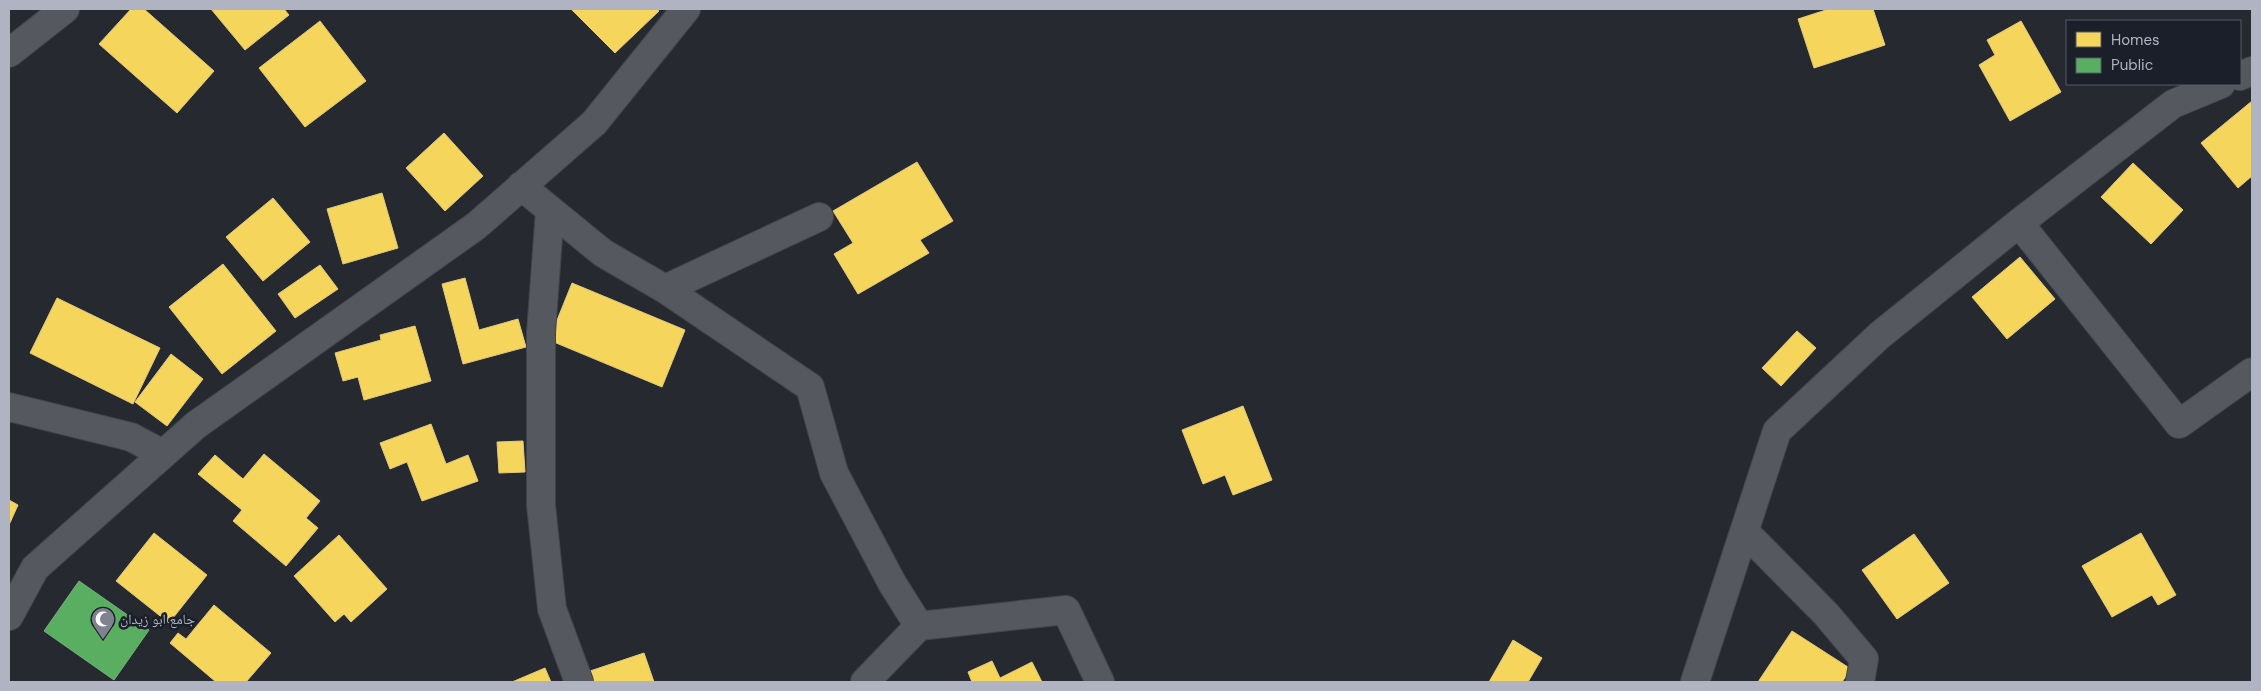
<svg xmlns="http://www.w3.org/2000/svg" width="2261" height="691" viewBox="0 0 2261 691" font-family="'DM Sans','Noto Naskh Arabic',sans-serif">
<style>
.homes{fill:#f6d55c;stroke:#e1cb7b}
.public{fill:#5aae61;stroke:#74b07e}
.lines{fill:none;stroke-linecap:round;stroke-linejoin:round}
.minor-casing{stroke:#42444a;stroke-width:30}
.minor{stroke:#565860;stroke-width:28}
.labels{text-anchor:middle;stroke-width:5;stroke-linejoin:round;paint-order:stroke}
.poi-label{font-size:14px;fill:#b0b4c2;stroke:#1b1f2a;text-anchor:start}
</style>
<rect width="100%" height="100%" fill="#272931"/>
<path class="homes" d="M 131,9 L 144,9 L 214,71 L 177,113 L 99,44 Z
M 211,9 L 284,9 L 289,15 L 245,50 Z
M 571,9 L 656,9 L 659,11 L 615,53 Z
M 1829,9 L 1873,9 L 1885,45 L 1814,68 L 1798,19 Z
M 320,21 L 366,81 L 305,127 L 259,68 Z
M 2021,21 L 2061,92 L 2010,121 L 1979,65 L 1995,55 L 1987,40 Z
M 2252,101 L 2252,176 L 2238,188 L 2201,143 Z
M 444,133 L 483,176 L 445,211 L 406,168 Z
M 917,162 L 953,221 L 920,240 L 929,253 L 858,294 L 834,254 L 853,243 L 833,211 Z
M 2133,163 L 2183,210 L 2151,244 L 2101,197 Z
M 382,193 L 398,248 L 343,264 L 327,209 Z
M 273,198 L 310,242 L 263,281 L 226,237 Z
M 2020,257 L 2055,299 L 2007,339 L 1972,297 Z
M 223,264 L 276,331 L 222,374 L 169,307 Z
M 320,265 L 338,289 L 295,318 L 278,294 Z
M 465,278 L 479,330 L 518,319 L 526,347 L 463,364 L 442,284 Z
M 572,283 L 685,330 L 662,387 L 549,340 Z
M 57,298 L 160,348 L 133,404 L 30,353 Z
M 415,326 L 431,381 L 364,400 L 358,377 L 343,381 L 335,353 L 381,340 L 380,335 Z
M 1797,331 L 1816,348 L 1781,386 L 1762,368 Z
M 171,354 L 203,379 L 167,426 L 135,402 Z
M 1243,406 L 1272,480 L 1233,495 L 1225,475 L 1203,484 L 1182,430 Z
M 431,424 L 446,464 L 468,455 L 478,481 L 422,501 L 407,462 L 390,469 L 380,443 Z
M 523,441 L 525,472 L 499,473 L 497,442 Z
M 264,454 L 320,501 L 306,518 L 318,528 L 286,566 L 233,521 L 242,510 L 198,474 L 215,455 L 243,479 Z
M 9,500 L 18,505 L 9,525 Z
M 154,533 L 207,575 L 169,623 L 116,581 Z
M 2141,533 L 2176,595 L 2158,605 L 2152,595 L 2112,617 L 2082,566 Z
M 1914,534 L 1949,583 L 1897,619 L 1862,570 Z
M 339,535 L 387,589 L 351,622 L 344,614 L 335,622 L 294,576 Z
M 214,605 L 271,653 L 246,682 L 216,682 L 170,643 L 178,633 L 186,639 Z
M 1792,631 L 1851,669 L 1842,682 L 1758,682 Z
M 1513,640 L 1542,658 L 1528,682 L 1489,682 Z
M 644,653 L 654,682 L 594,682 L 590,671 Z
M 992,661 L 1000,678 L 1032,662 L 1042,682 L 972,682 L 968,672 Z
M 545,668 L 551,682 L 512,682 Z"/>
<path class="public" d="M 79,581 L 149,630 L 114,680 L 44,631 Z"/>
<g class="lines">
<g class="minor-casing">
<path id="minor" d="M 9,53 L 65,9
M 2240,76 L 2252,71
M 521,186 L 603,253 L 665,289 L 810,387 L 834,473 L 892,583 L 919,626 L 865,682
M 550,210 L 541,333 L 541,505 L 552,609 L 579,682
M 2019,223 L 2179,424 L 2252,372
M 665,289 L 819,217
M 9,407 L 131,437 L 163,454
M 1745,532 L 1826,614 L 1864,659 L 1860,682
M 9,616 L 35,568 L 196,425 L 476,226 L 594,123 L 686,9
M 919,626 L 1066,610 L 1100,682
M 1695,682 L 1777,431 L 1880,335 L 2019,223 L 2173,104 L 2221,84"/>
</g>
<use href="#minor" class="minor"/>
</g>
<defs>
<g id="mosque-pin" transform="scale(1.25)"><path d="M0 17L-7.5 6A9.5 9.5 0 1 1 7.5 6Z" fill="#80838f" stroke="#1b1f2a"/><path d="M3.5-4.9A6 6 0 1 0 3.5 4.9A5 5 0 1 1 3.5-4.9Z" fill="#fff"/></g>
</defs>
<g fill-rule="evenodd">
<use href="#mosque-pin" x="103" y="619"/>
</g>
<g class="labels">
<g class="poi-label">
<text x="120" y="624">جامع ابو زيدان</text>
</g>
</g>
<rect width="2261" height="691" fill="none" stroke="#b0b4c2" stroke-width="20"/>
<rect x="2066" y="20" width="175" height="65" fill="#1b1f2a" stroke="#575b67"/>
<rect x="2076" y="32" width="25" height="15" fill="#f6d55c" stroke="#575b67"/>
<text x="2111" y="45" font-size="15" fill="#b0b4c2">Homes</text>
<rect x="2076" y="58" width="25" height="15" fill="#5aae61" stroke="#575b67"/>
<text x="2111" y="70" font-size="15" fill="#b0b4c2">Public</text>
</svg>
